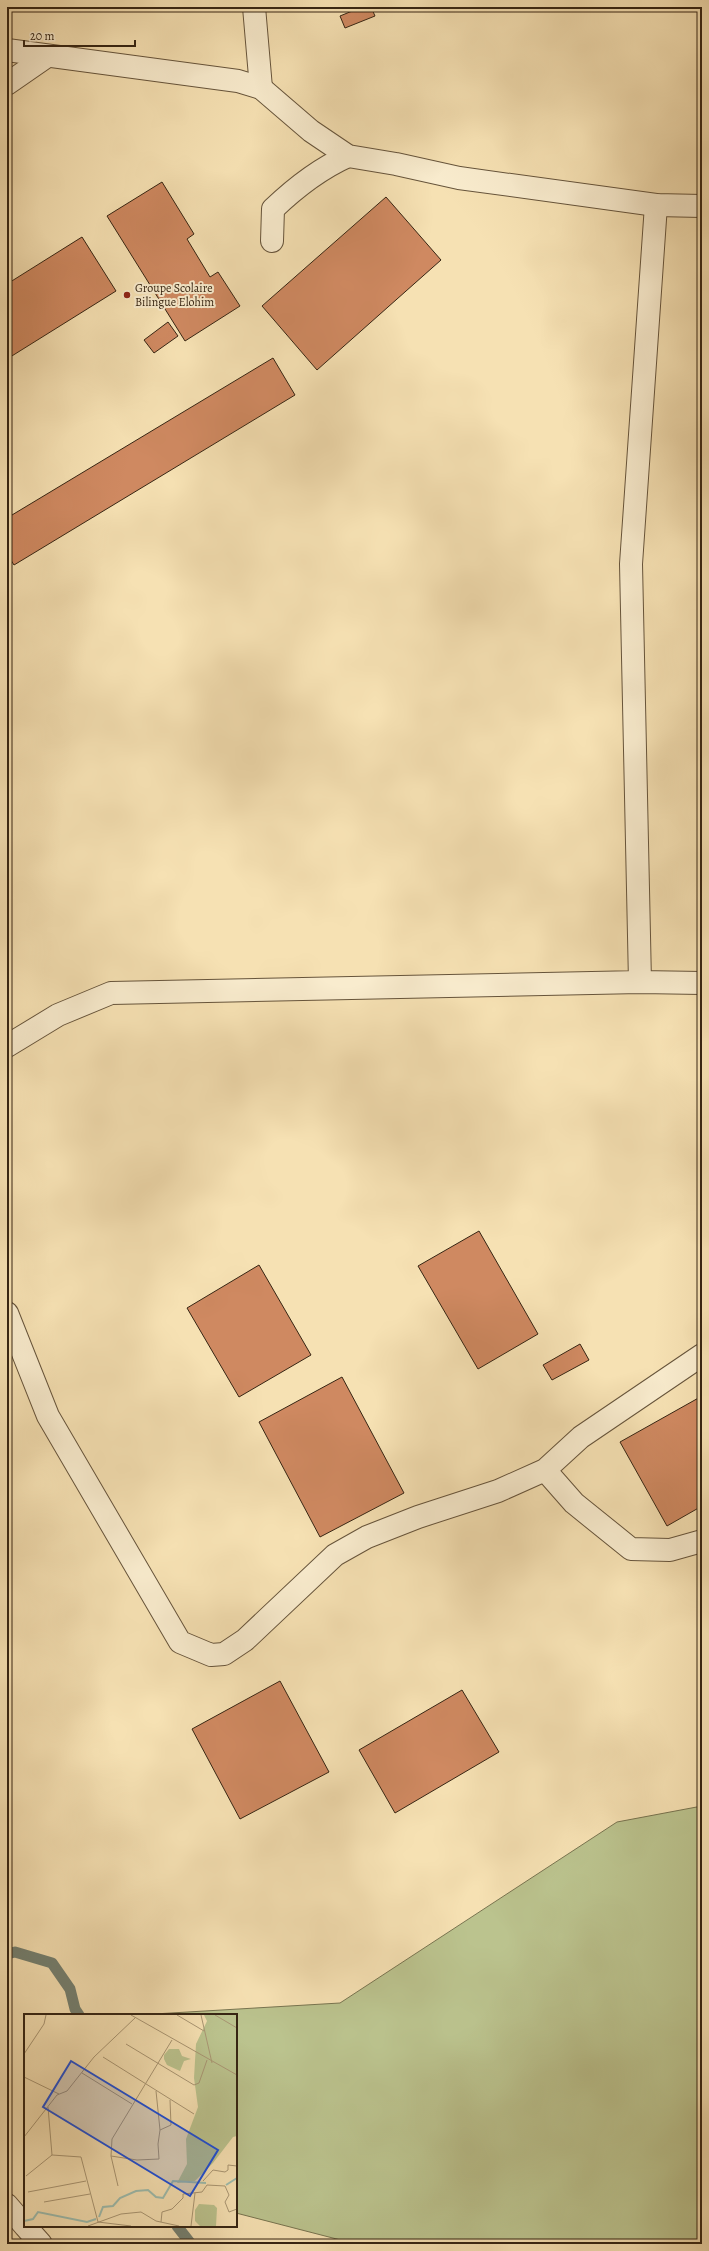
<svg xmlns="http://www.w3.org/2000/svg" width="709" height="2251" viewBox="0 0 709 2251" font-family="Alegreya,serif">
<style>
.green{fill:#bbc38e;stroke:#787450}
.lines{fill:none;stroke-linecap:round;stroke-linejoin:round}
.stream{stroke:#748071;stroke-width:11}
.building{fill:#cf8961;stroke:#362513}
.minor-casing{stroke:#66543b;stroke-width:24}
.tertiary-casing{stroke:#66543b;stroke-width:24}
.minor{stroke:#f9ecce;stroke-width:22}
.tertiary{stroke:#f9ecce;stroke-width:22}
.poi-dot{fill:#8f2418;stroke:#f9ecce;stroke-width:1.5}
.labels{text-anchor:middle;stroke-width:4;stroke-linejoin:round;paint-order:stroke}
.poi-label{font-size:12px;fill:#362513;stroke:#f9ecce;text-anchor:start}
.inset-river{fill:none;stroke:#9dbdaf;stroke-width:2}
.inset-road{fill:none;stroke:#a99673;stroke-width:1}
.view{fill:#1d4ed8;fill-opacity:0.15;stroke:#1d4ed8;stroke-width:2}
.inset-edge{fill:none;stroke:#362513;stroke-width:2}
</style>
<rect width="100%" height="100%" fill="#f6e1b3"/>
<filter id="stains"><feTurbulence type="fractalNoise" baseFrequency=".005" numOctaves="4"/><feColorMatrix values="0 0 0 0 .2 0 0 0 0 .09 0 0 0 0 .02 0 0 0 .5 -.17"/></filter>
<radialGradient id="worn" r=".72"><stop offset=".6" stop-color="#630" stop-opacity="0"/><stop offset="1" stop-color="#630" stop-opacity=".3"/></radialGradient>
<path class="green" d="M 702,1806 L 702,2244 L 356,2244 L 236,2213 L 236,2015 L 137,2015 L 340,2003 L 617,1822 Z"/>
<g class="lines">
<path class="stream" d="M 7,1954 L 15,1952 L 52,1963 L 70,1989 L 75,2009 L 79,2015
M 177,2226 L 191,2244"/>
</g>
<path class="building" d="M 362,7 L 371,7 L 375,16 L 345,28 L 340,16 Z
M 162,182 L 194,234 L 187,239 L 210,277 L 218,272 L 240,306 L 185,341 L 107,216 Z
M 386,197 L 441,260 L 317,370 L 262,306 Z
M 82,237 L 116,291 L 7,359 L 7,284 Z
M 168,322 L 178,336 L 154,353 L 144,340 Z
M 273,358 L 295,395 L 14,565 L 7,554 L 7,518 Z
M 479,1231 L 538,1334 L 478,1369 L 418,1266 Z
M 259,1265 L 311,1355 L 239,1397 L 187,1308 Z
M 580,1344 L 589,1360 L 552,1380 L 543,1365 Z
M 342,1377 L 404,1493 L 320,1537 L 259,1422 Z
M 702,1396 L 702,1506 L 667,1526 L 620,1442 Z
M 280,1681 L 329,1772 L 240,1819 L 192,1729 Z
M 462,1690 L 499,1752 L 395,1813 L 359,1750 Z"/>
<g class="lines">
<g class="minor-casing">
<path id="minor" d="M 254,7 L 261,88
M 7,84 L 46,57
M 272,241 L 273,209 C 296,187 319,169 348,156
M 640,982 L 631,564 L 656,205
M 7,1046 L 58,1015 L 111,993 L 640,982 L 702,983
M 7,1313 L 48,1416 L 180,1642 L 211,1655 L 224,1654 L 245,1640 L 335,1555 L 367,1537 L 418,1517 L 498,1491 L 545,1470 L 581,1437 L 702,1355
M 545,1470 L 574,1503 L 631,1549 L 670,1550 L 702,1541
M 7,2205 L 25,2226
M 25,2226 L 41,2244"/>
</g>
<g class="tertiary-casing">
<path id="tertiary" d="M 7,50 L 238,81 L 261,88 L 311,131 L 348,156 L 396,164 L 459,178 L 656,205 L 702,206"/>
</g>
<use href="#minor" class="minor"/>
<use href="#tertiary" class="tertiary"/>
</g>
<circle class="poi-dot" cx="127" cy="295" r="4"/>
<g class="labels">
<g class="poi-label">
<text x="135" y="292">Groupe Scolaire<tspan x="135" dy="14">Bilingue Elohim</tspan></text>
</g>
</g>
<g transform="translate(24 2014)">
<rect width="213" height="213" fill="#f6e1b3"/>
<path d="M 180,1 L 213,1 L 213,122 L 209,123 L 189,149 L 171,167 L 153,169 L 163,150 L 162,125 L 174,93 L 170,64 L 172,30 L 183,7 ZM 145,35 L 155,35 L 158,42 L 167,45 L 160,47 L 156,57 L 143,51 L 140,45 L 140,41 ZM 175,190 L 190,191 L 193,194 L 192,212 L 176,212 L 171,207 L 171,196 Z" fill="#bbc38e"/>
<path class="inset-river" d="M 202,171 L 213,164M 75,203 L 79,193 L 89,192 L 96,184 L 112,177 L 124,176 L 132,183 L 139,184 L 149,167 L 182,169M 0,207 L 9,205 L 14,198 L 63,208 L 72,205"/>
<path class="inset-road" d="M 107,1 L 213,61M 153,1 L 180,17M 177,1 L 188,49M 191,1 L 213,14M 102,30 L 170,71 L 175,69 L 183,46M 0,40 L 20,10 L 22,1M 79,43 L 170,100M 58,59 L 108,90M 0,63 L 35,80M 24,93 L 28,141M 136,116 L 147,111 L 146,86M 0,123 L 33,81 L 43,77 L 70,43 L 111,4M 87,142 L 113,146 L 135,145 L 134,130 L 136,116 L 132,77M 2,162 L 28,141 L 57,143 L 74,208 L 107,212M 179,167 L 189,156 L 201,158 L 204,156 L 204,151 L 213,152M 94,172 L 87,142 L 88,125 L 148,26M 4,178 L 62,167M 20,188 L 66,180M 137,208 L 138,198 L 148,195 L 159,184 L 159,180 L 178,178 L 183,171 L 201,172 L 205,181 L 201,188 L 205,198 L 213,195M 64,212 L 97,200 L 117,198 L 132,207 L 155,212M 167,212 L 171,179"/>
<path class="view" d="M 47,47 L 194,136 L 166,182 L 19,93 Z"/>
<rect width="213" height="213" class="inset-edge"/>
</g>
<rect width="709" height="2251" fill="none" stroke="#f6e1b3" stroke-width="24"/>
<rect x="8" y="8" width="693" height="2235" fill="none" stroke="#362513" stroke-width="2"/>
<rect x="12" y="12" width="685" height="2227" fill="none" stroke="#362513"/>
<path d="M24 40v6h111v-6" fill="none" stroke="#362513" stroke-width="2"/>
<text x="30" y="40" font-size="12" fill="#362513" stroke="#f9ecce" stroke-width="3" paint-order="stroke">20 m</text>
<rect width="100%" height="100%" filter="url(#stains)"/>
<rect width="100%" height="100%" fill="url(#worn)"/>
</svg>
